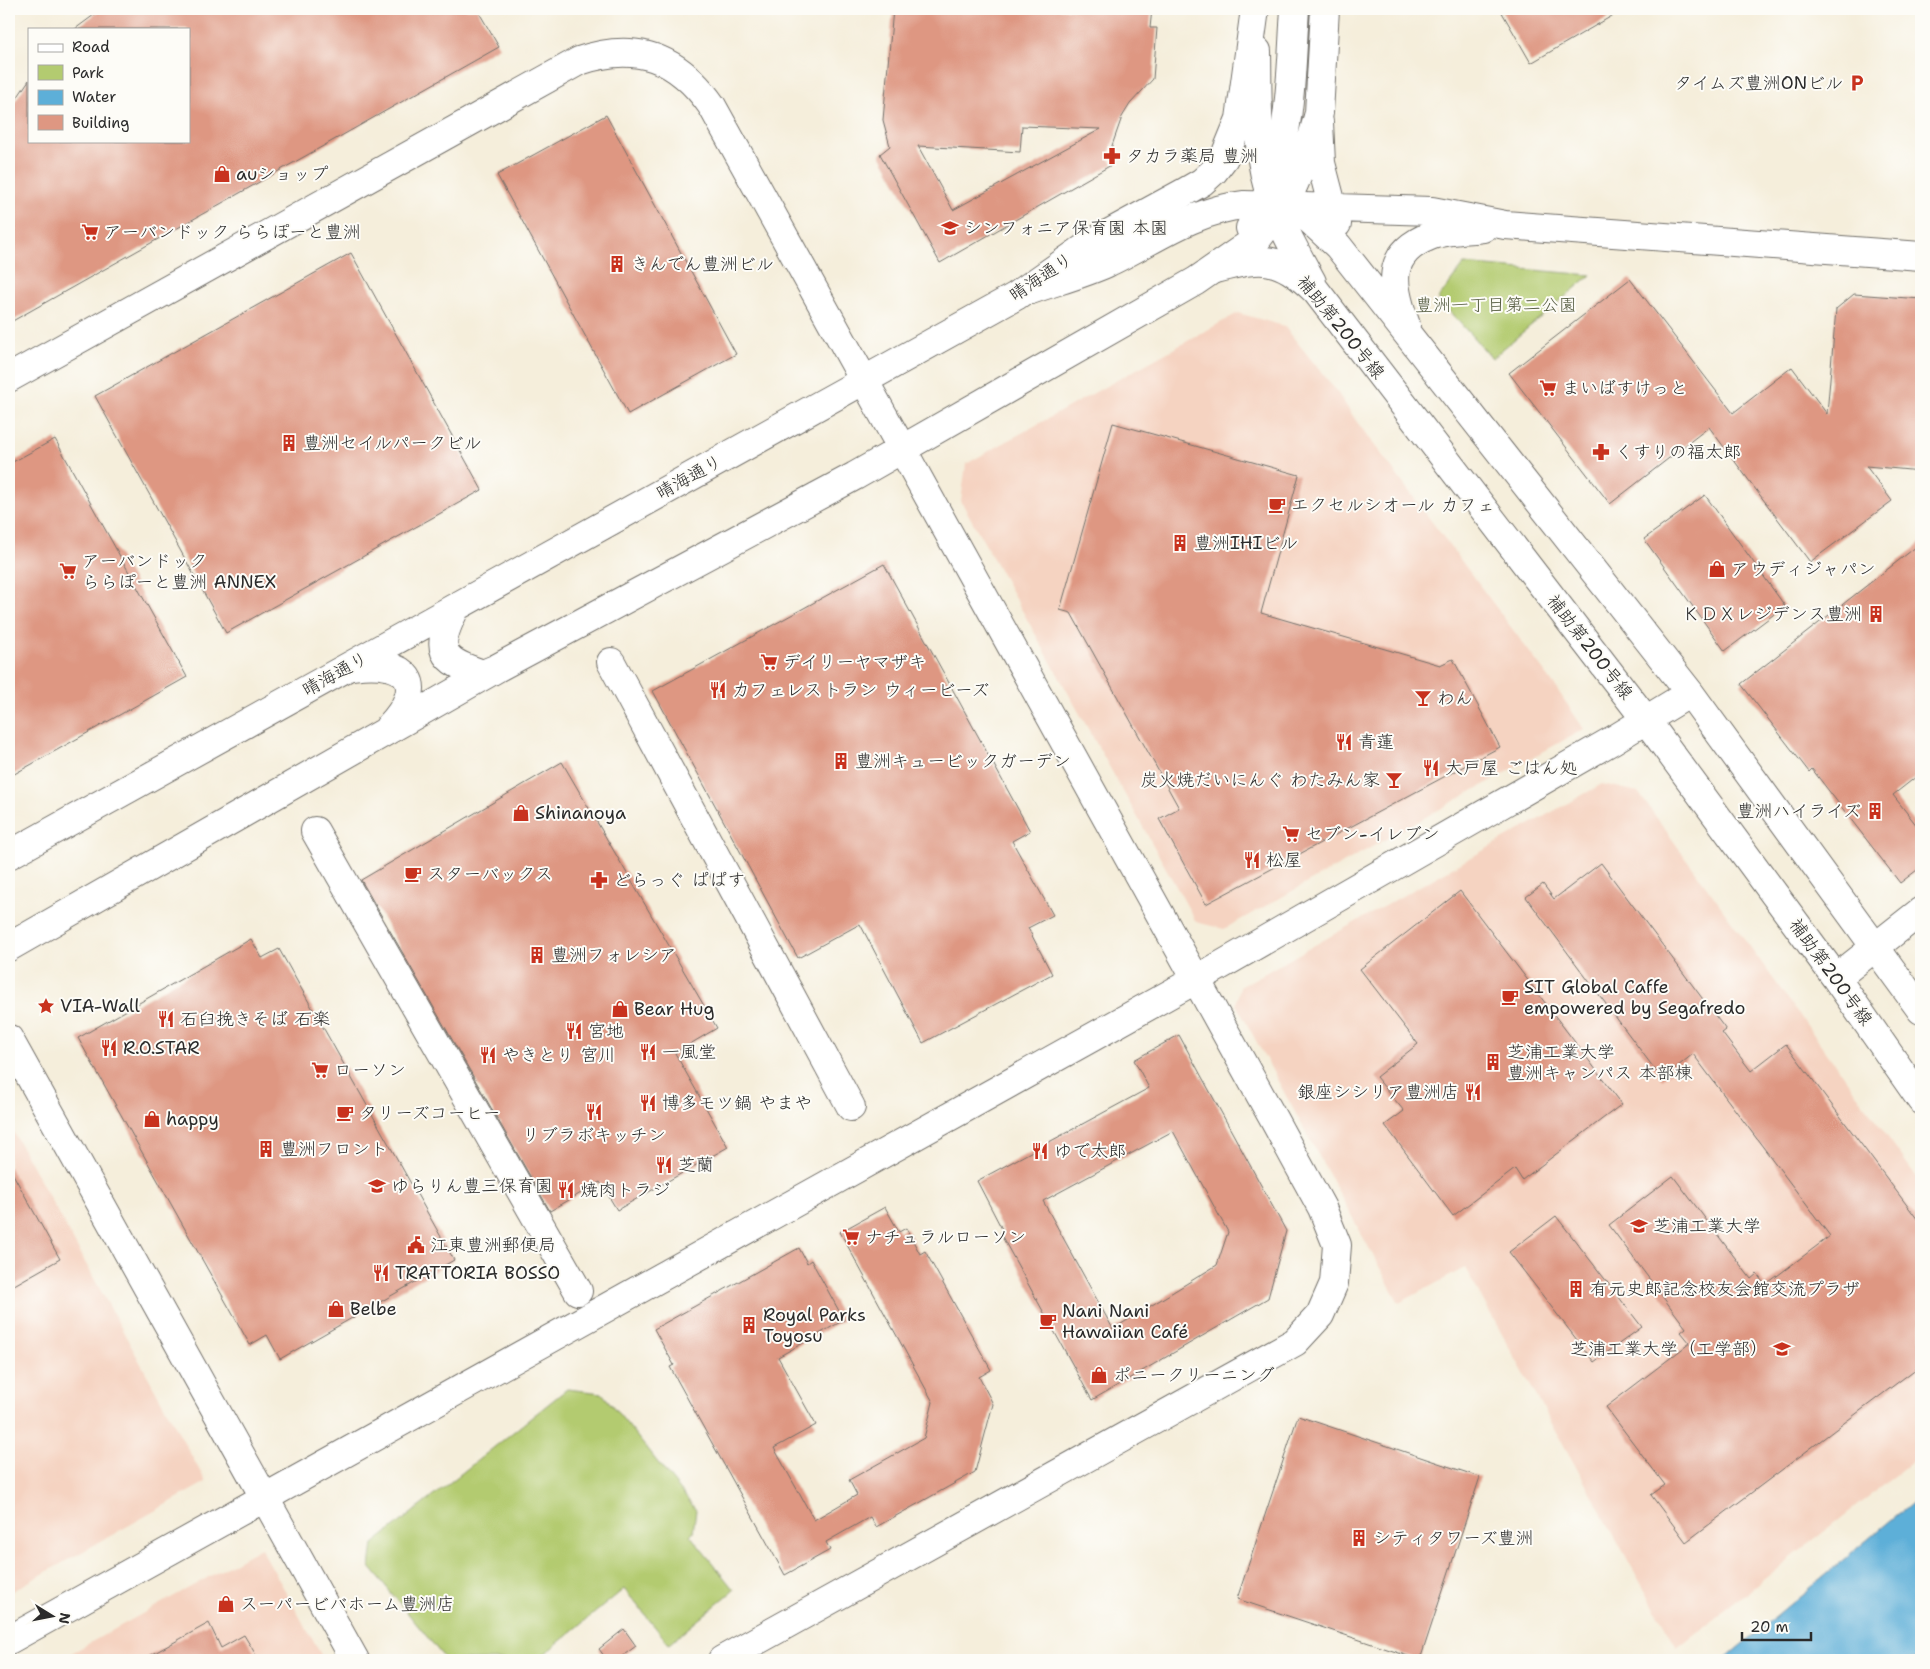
<svg xmlns="http://www.w3.org/2000/svg" width="1930" height="1669" viewBox="0 0 1930 1669" font-family="'Shantell Sans','Klee One',sans-serif">
<style>
.built{fill:#f5d3c1}
.green{fill:#b3cb70;stroke:#6f7b4e}
.water{fill:#5dafd8;stroke:#446d82}
.building{fill:#de9782;fill-rule:evenodd}
.lines{fill:none;stroke-linecap:round;stroke-linejoin:round}
.minor-casing{stroke:#726f69;stroke-width:30}
.major-casing{stroke:#726f69;stroke-width:30}
.minor{stroke:#fff;stroke-width:28}
.major{stroke:#fff;stroke-width:28}
.labels{text-anchor:middle;stroke-width:4;stroke-linejoin:round;paint-order:stroke}
.poi-label{font-size:18px;fill:#2b2b2b;stroke:#fdfcf7;text-anchor:start}
.street-label{font-size:18px;fill:#2b2b2b;stroke:#fdfcf7}
.park-label{font-size:18px;fill:#545b40;stroke:#fdfcf7}
</style>
<rect width="100%" height="100%" fill="#fdfcf7"/>
<filter id="ink" filterUnits="userSpaceOnUse"><feTurbulence type="fractalNoise" baseFrequency=".02" numOctaves="2"/><feDisplacementMap in="SourceGraphic" scale="10" xChannelSelector="R" yChannelSelector="G"/><feConvolveMatrix kernelMatrix="1 2 1 2 8 2 1 2 1" color-interpolation-filters="sRGB"/></filter>
<filter id="wash" filterUnits="userSpaceOnUse"><feTurbulence type="fractalNoise" baseFrequency=".0096" numOctaves="4" result="noise"/><feDisplacementMap in="SourceGraphic" scale="20" xChannelSelector="R" yChannelSelector="G"/><feGaussianBlur stdDeviation="1.12" result="paint"/><feColorMatrix in="noise" values="0 0 0 0 0 0 0 0 0 0 0 0 0 0 0 0 0 1.4 0 .05"/><feComposite in="paint" operator="in"/></filter>
<g filter="url(#wash)">
<rect width="100%" height="100%" fill="#f5eedb"/>
<path class="built" d="M 1238,313 L 1284,326 L 1335,389 L 1357,422 L 1552,682 L 1584,729 L 1224,929 L 1196,922 L 961,501 L 966,464 Z
M 1602,784 L 1638,792 L 1921,1183 L 1921,1455 L 1677,1648 L 1465,1268 L 1399,1303 L 1236,1004 L 1240,987 Z
M 9,1124 L 206,1482 L 9,1593 Z
M 261,1548 L 324,1660 L 59,1660 Z"/>
<path class="green" d="M 1464,264 L 1591,275 L 1492,358 L 1438,299 Z
M 567,1389 L 602,1393 L 696,1510 L 693,1532 L 690,1535 L 734,1590 L 669,1644 L 624,1589 L 537,1660 L 446,1660 L 370,1567 L 373,1544 Z"/>
<path class="water" d="M 1921,1495 L 1921,1660 L 1723,1660 Z"/>
<g id="blocks">
<path class="building" d="M 102,9 L 477,9 L 499,47 L 9,323 L 9,110 L 29,80 L 29,141 L 189,141 L 189,29 L 75,29 Z
M 893,9 L 1152,9 L 1150,28 L 1157,28 L 1153,79 L 1130,104 L 1122,117 L 1108,157 L 1113,164 L 940,263 L 880,154 L 890,146 L 883,120 ZM 1022,126 L 1101,129 L 953,210 L 918,146 L 1020,152 Z
M 1500,9 L 1624,9 L 1531,63 Z
M 606,115 L 736,354 L 628,414 L 497,175 Z
M 351,253 L 482,490 L 226,633 L 95,396 Z
M 1630,279 L 1733,413 L 1792,367 L 1827,414 L 1836,309 L 1854,294 L 1921,299 L 1921,471 L 1866,466 L 1892,501 L 1810,562 L 1709,427 L 1610,504 L 1509,373 Z
M 1113,423 L 1299,475 L 1261,613 L 1440,665 L 1453,659 L 1500,747 L 1206,904 L 1159,819 L 1179,808 L 1071,613 L 1060,610 Z
M 55,439 L 187,677 L 9,777 L 9,464 Z
M 1705,495 L 1785,606 L 1725,651 L 1644,539 Z
M 1921,543 L 1921,773 L 1893,795 L 1921,831 L 1921,867 L 1900,883 L 1812,769 L 1809,772 L 1741,684 Z
M 884,564 L 1030,831 L 1012,841 L 1053,915 L 1028,928 L 1052,974 L 923,1043 L 860,924 L 798,958 L 653,691 Z
M 562,762 L 717,1028 L 675,1053 L 728,1147 L 617,1210 L 600,1182 L 550,1211 L 361,880 Z
M 1601,863 L 1726,1030 L 1722,1033 L 1751,1071 L 1786,1044 L 1921,1224 L 1921,1365 L 1686,1542 L 1651,1495 L 1665,1485 L 1606,1407 L 1690,1343 L 1681,1332 L 1686,1328 L 1609,1225 L 1673,1176 L 1751,1279 L 1757,1274 L 1765,1285 L 1830,1236 L 1693,1054 L 1662,1079 L 1526,897 L 1543,884 L 1554,899 Z
M 1460,891 L 1622,1104 L 1522,1180 L 1515,1169 L 1453,1216 L 1385,1125 L 1404,1111 L 1376,1077 L 1418,1044 L 1360,969 Z
M 251,939 L 262,958 L 279,949 L 454,1260 L 280,1359 L 267,1335 L 250,1345 L 78,1038 Z
M 1179,1035 L 1286,1231 L 1268,1298 L 1092,1400 L 1000,1233 L 1003,1231 L 977,1181 L 1149,1088 L 1134,1060 ZM 1173,1131 L 1228,1232 L 1217,1265 L 1113,1329 L 1043,1201 Z
M 9,1167 L 60,1259 L 9,1288 Z
M 885,1207 L 899,1232 L 906,1228 L 920,1254 L 925,1251 L 991,1370 L 979,1377 L 993,1404 L 975,1472 L 876,1527 L 870,1517 L 826,1542 L 830,1550 L 785,1575 L 670,1367 L 674,1365 L 654,1329 L 799,1248 L 807,1263 L 811,1260 L 844,1320 L 778,1357 L 816,1425 L 774,1448 L 814,1520 L 857,1495 L 849,1480 L 924,1438 L 933,1402 L 840,1232 Z
M 1556,1216 L 1642,1327 L 1594,1362 L 1509,1252 Z
M 1298,1416 L 1480,1477 L 1420,1660 L 1237,1599 Z
M 209,1623 L 221,1648 L 244,1635 L 259,1660 L 142,1660 Z
M 624,1629 L 636,1646 L 617,1660 L 607,1660 L 599,1649 Z"/>
</g>
</g>
<g filter="url(#ink)">
<use href="#blocks" fill-opacity="0" stroke="#726f69" stroke-width="1"/>
<g class="lines">
<g class="minor-casing">
<path id="minor" d="M 1257,51 C 1258,102 1255,158 1274,207 C 1285,233 1299,258 1312,282
M 1319,122 L 1321,163 L 1337,224
M 1290,207 L 1308,218 L 1338,246 L 1690,693 L 1921,1010
M 1215,269 C 1264,256 1278,255 1316,291 L 1646,720 L 1836,978 L 1921,1100
M 1031,290 C 1056,281 1083,274 1107,263 C 1152,242 1193,210 1244,205 L 1432,211 L 1505,225 L 1921,256
M 1406,325 C 1392,287 1384,254 1430,236 C 1446,230 1467,230 1483,228
M 9,378 L 579,61 C 636,41 678,57 712,106 L 1274,1120 L 1322,1208 L 1337,1245 L 1334,1283 L 1320,1315 L 1295,1342 L 722,1660
M 611,662 L 851,1107
M 315,831 L 578,1291
M 1836,978 L 1921,911
M 9,1039 L 355,1660
M 9,1640 L 1197,979 L 1613,740 L 1690,693"/>
</g>
<g class="major-casing">
<path id="major" d="M 1250,228 C 1292,162 1290,84 1295,9
M 456,607 C 434,650 439,660 483,674 L 495,669
M 353,666 C 407,658 430,684 389,727
M 9,855 L 1016,296 L 1093,242 L 1183,193 L 1202,182 L 1214,171 L 1224,158 L 1240,119 L 1255,9
M 9,947 L 497,668 L 855,476 L 1196,281 L 1258,238 L 1288,198 L 1308,152 L 1319,113 L 1325,9"/>
</g>
<use href="#minor" class="minor"/>
<use href="#major" class="major"/>
</g>
</g>
<defs>
<g id="parking-bare" transform="scale(1.35)"><path d="M-3.5-5.5H1a3.5 3.5 0 0 1 0 7H-1V5.5H-3.5ZM-1-3.4V-.6H.8a1.4 1.4 0 0 0 0-2.8Z" fill="#c8321e" stroke="#fdfcf7" stroke-width="2.5" paint-order="stroke"/></g>
<g id="pharmacy-bare" transform="scale(1.35)"><path d="M-2-6h4v4h4v4h-4v4h-4v-4h-4v-4h4Z" fill="#c8321e" stroke="#fdfcf7" stroke-width="2.5" paint-order="stroke"/></g>
<g id="shop-bare" transform="scale(1.35)"><path d="M-5-2.5h2.3a2.7 3.5 0 0 1 5.4 0H5L5.5 6h-11ZM-1.5-2.5h3a1.5 2.3 0 0 0-3 0Z" fill="#c8321e" stroke="#fdfcf7" stroke-width="2.5" paint-order="stroke"/></g>
<g id="school-bare" transform="scale(1.35)"><path d="M0-5L7-2L0 1L-7-2ZM-4 1L0 2.5L4 1V4Q0 6-4 4Z" fill="#c8321e" stroke="#fdfcf7" stroke-width="2.5" paint-order="stroke"/></g>
<g id="supermarket-bare" transform="scale(1.35)"><path d="M-6-5.5h2.5l.6 2H6L4.5 2H-2.5L-4.4-4H-6ZM-1.5 3.2a1.3 1.3 0 1 0 .1 0ZM3 3.2a1.3 1.3 0 1 0 .1 0Z" fill="#c8321e" stroke="#fdfcf7" stroke-width="2.5" paint-order="stroke"/></g>
<g id="building-bare" transform="scale(1.35)"><path d="M-4-6H4V6H1V3H-1V6H-4ZM-2.5-4.3h1.7v1.8h-1.7ZM.8-4.3h1.7v1.8H.8ZM-2.5-1h1.7V.8h-1.7ZM.8-1h1.7V.8H.8Z" fill="#c8321e" stroke="#fdfcf7" stroke-width="2.5" paint-order="stroke"/></g>
<g id="cafe-bare" transform="scale(1.35)"><path d="M-5.5-4.5H6V0H3Q3 3.5 0 3.5H-2.5Q-5.5 3.5-5.5 0ZM3-3.2v2h1.7v-2ZM-6 4.5H4V6H-6Z" fill="#c8321e" stroke="#fdfcf7" stroke-width="2.5" paint-order="stroke"/></g>
<g id="restaurant-bare" transform="scale(1.35)"><path d="M-5-6h1v4h1v-4h1v4h1v-4h1v5L-1.5 .5V6h-2V.5L-5-1ZM5-6V6H3V1.5H1.5Q1.5-4 5-6Z" fill="#c8321e" stroke="#fdfcf7" stroke-width="2.5" paint-order="stroke"/></g>
<g id="bar-bare" transform="scale(1.35)"><path d="M-6-5H6L.8 .8V4.5H3.5V6h-7V4.5H-.8V.8Z" fill="#c8321e" stroke="#fdfcf7" stroke-width="2.5" paint-order="stroke"/></g>
<g id="sight-bare" transform="scale(1.35)"><path d="M0-6L1.8-2.2L6-1.7L2.9 1.2L3.7 5.4L0 3.3L-3.7 5.4L-2.9 1.2L-6-1.7L-1.8-2.2Z" fill="#c8321e" stroke="#fdfcf7" stroke-width="2.5" paint-order="stroke"/></g>
<g id="university-bare" transform="scale(1.35)"><path d="M0-5L7-2L0 1L-7-2ZM-4 1L0 2.5L4 1V4Q0 6-4 4Z" fill="#c8321e" stroke="#fdfcf7" stroke-width="2.5" paint-order="stroke"/></g>
<g id="civic-bare" transform="scale(1.35)"><path d="M-.6-6.5H3V-4.5H.6V-3L4-1V1h2V6H-6V1h2V-1L-.6-3ZM-1.2 2.5V6h2.4V2.5Z" fill="#c8321e" stroke="#fdfcf7" stroke-width="2.5" paint-order="stroke"/></g>
</defs>
<g fill-rule="evenodd">
<use href="#parking-bare" x="1857" y="83"/>
<use href="#pharmacy-bare" x="1112" y="156"/>
<use href="#shop-bare" x="222" y="174"/>
<use href="#school-bare" x="950" y="228"/>
<use href="#supermarket-bare" x="90" y="232"/>
<use href="#building-bare" x="617" y="264"/>
<use href="#supermarket-bare" x="1548" y="388"/>
<use href="#building-bare" x="289" y="443"/>
<use href="#pharmacy-bare" x="1601" y="452"/>
<use href="#cafe-bare" x="1277" y="505"/>
<use href="#building-bare" x="1180" y="543"/>
<use href="#shop-bare" x="1717" y="569"/>
<use href="#supermarket-bare" x="68" y="571"/>
<use href="#building-bare" x="1876" y="614"/>
<use href="#supermarket-bare" x="769" y="662"/>
<use href="#restaurant-bare" x="718" y="690"/>
<use href="#bar-bare" x="1423" y="698"/>
<use href="#restaurant-bare" x="1344" y="742"/>
<use href="#building-bare" x="841" y="761"/>
<use href="#restaurant-bare" x="1431" y="768"/>
<use href="#bar-bare" x="1394" y="780"/>
<use href="#building-bare" x="1875" y="811"/>
<use href="#shop-bare" x="521" y="813"/>
<use href="#supermarket-bare" x="1291" y="834"/>
<use href="#restaurant-bare" x="1252" y="860"/>
<use href="#cafe-bare" x="413" y="874"/>
<use href="#pharmacy-bare" x="599" y="880"/>
<use href="#building-bare" x="537" y="955"/>
<use href="#cafe-bare" x="1510" y="997"/>
<use href="#sight-bare" x="46" y="1006"/>
<use href="#shop-bare" x="620" y="1009"/>
<use href="#restaurant-bare" x="166" y="1019"/>
<use href="#restaurant-bare" x="574" y="1031"/>
<use href="#restaurant-bare" x="109" y="1048"/>
<use href="#restaurant-bare" x="648" y="1052"/>
<use href="#restaurant-bare" x="488" y="1055"/>
<use href="#building-bare" x="1493" y="1062"/>
<use href="#supermarket-bare" x="320" y="1070"/>
<use href="#restaurant-bare" x="1473" y="1092"/>
<use href="#restaurant-bare" x="648" y="1103"/>
<use href="#restaurant-bare" x="594" y="1112"/>
<use href="#cafe-bare" x="345" y="1113"/>
<use href="#shop-bare" x="152" y="1119"/>
<use href="#building-bare" x="266" y="1149"/>
<use href="#restaurant-bare" x="1040" y="1151"/>
<use href="#restaurant-bare" x="664" y="1165"/>
<use href="#school-bare" x="377" y="1186"/>
<use href="#restaurant-bare" x="566" y="1190"/>
<use href="#university-bare" x="1639" y="1226"/>
<use href="#supermarket-bare" x="851" y="1237"/>
<use href="#civic-bare" x="416" y="1245"/>
<use href="#restaurant-bare" x="381" y="1273"/>
<use href="#building-bare" x="1576" y="1289"/>
<use href="#shop-bare" x="336" y="1309"/>
<use href="#cafe-bare" x="1048" y="1321"/>
<use href="#building-bare" x="749" y="1325"/>
<use href="#university-bare" x="1782" y="1349"/>
<use href="#shop-bare" x="1099" y="1375"/>
<use href="#building-bare" x="1359" y="1538"/>
<use href="#shop-bare" x="226" y="1604"/>
</g>
<g class="labels">
<g class="poi-label">
<text x="1843" y="89" text-anchor="end">タイムズ豊洲ONビル</text>
<text x="1126" y="162">タカラ薬局 豊洲</text>
<text x="236" y="180">auショップ</text>
<text x="964" y="234">シンフォニア保育園 本園</text>
<text x="104" y="238">アーバンドック ららぽーと豊洲</text>
<text x="631" y="270">きんでん豊洲ビル</text>
<text x="1562" y="394">まいばすけっと</text>
<text x="303" y="449">豊洲セイルパークビル</text>
<text x="1615" y="458">くすりの福太郎</text>
<text x="1291" y="511">エクセルシオール カフェ</text>
<text x="1194" y="549">豊洲IHIビル</text>
<text x="82" y="567">アーバンドック<tspan x="82" dy="21">ららぽーと豊洲 ANNEX</tspan></text>
<text x="1731" y="575">アウディジャパン</text>
<text x="1862" y="620" text-anchor="end">ＫＤＸレジデンス豊洲</text>
<text x="783" y="668">デイリーヤマザキ</text>
<text x="732" y="696">カフェレストラン ウィービーズ</text>
<text x="1437" y="704">わん</text>
<text x="1358" y="748">青蓮</text>
<text x="855" y="767">豊洲キュービックガーデン</text>
<text x="1445" y="774">大戸屋 ごはん処</text>
<text x="1380" y="786" text-anchor="end">炭火焼だいにんぐ わたみん家</text>
<text x="1861" y="817" text-anchor="end">豊洲ハイライズ</text>
<text x="535" y="819">Shinanoya</text>
<text x="1305" y="840">セブン-イレブン</text>
<text x="1266" y="866">松屋</text>
<text x="427" y="880">スターバックス</text>
<text x="613" y="886">どらっぐ ぱぱす</text>
<text x="551" y="961">豊洲フォレシア</text>
<text x="1524" y="993">SIT Global Caffe<tspan x="1524" dy="21">empowered by Segafredo</tspan></text>
<text x="60" y="1012">VIA-Wall</text>
<text x="634" y="1015">Bear Hug</text>
<text x="180" y="1025">石臼挽きそば 石楽</text>
<text x="588" y="1037">宮地</text>
<text x="123" y="1054">R.O.STAR</text>
<text x="662" y="1058">一風堂</text>
<text x="1507" y="1058">芝浦工業大学<tspan x="1507" dy="21">豊洲キャンパス 本部棟</tspan></text>
<text x="502" y="1061">やきとり 宮川</text>
<text x="334" y="1076">ローソン</text>
<text x="1459" y="1098" text-anchor="end">銀座シシリア豊洲店</text>
<text x="662" y="1109">博多モツ鍋 やまや</text>
<text x="359" y="1119">タリーズコーヒー</text>
<text x="166" y="1125">happy</text>
<text x="594" y="1141" text-anchor="middle">リブラボキッチン</text>
<text x="280" y="1155">豊洲フロント</text>
<text x="1054" y="1157">ゆで太郎</text>
<text x="678" y="1171">芝蘭</text>
<text x="391" y="1192">ゆらりん豊三保育園</text>
<text x="580" y="1196">焼肉トラジ</text>
<text x="1653" y="1232">芝浦工業大学</text>
<text x="865" y="1243">ナチュラルローソン</text>
<text x="430" y="1251">江東豊洲郵便局</text>
<text x="395" y="1279">TRATTORIA BOSSO</text>
<text x="1590" y="1295">有元史郎記念校友会館交流プラザ</text>
<text x="350" y="1315">Belbe</text>
<text x="1062" y="1317">Nani Nani<tspan x="1062" dy="21">Hawaiian Café</tspan></text>
<text x="763" y="1321">Royal Parks<tspan x="763" dy="21">Toyosu</tspan></text>
<text x="1768" y="1355" text-anchor="end">芝浦工業大学（工学部）</text>
<text x="1113" y="1381">ポニークリーニング</text>
<text x="1373" y="1544">シティタワーズ豊洲</text>
<text x="240" y="1610">スーパービバホーム豊洲店</text>
</g>
<g class="street-label">
<text transform="translate(1041 277) rotate(-34)" y="6">晴海通り</text>
<text transform="translate(1341 327) rotate(51)" y="6">補助第200号線</text>
<text transform="translate(689 477) rotate(-29)" y="6">晴海通り</text>
<text transform="translate(1590 647) rotate(52)" y="6">補助第200号線</text>
<text transform="translate(335 674) rotate(-29)" y="6">晴海通り</text>
<text transform="translate(1831 972) rotate(54)" y="6">補助第200号線</text>
</g>
<g class="park-label">
<text x="1496" y="311">豊洲一丁目第二公園</text>
</g>
</g>
<rect width="1930" height="1669" fill="none" stroke="#fdfcf7" stroke-width="30"/>
<rect x="28" y="28" width="162" height="115" fill="#fdfcf7" stroke="#a9a8a5"/>
<rect x="38" y="44" width="25" height="8" fill="#ffffff" stroke="#a9a8a5"/>
<text x="72" y="52" font-size="15" fill="#2b2b2b">Road</text>
<rect x="38" y="65" width="25" height="15" fill="#b3cb70" stroke="#a9a8a5"/>
<text x="72" y="78" font-size="15" fill="#2b2b2b">Park</text>
<rect x="38" y="90" width="25" height="15" fill="#5dafd8" stroke="#a9a8a5"/>
<text x="72" y="102" font-size="15" fill="#2b2b2b">Water</text>
<rect x="38" y="115" width="25" height="15" fill="#de9782" stroke="#a9a8a5"/>
<text x="72" y="128" font-size="15" fill="#2b2b2b">Building</text>
<g transform="translate(52 1616) rotate(100)" stroke="#fdfcf7" stroke-width="4" paint-order="stroke">
<path d="M0-4L9 19L0 12L-9 19Z" fill="#2b2b2b"/>
<text y="-8" font-size="14" font-weight="bold" text-anchor="middle" fill="#2b2b2b">N</text>
</g>
<path d="M1742 1632v8h69v-8" fill="none" stroke="#2b2b2b" stroke-width="2.5"/>
<text x="1750" y="1632" font-size="15" fill="#2b2b2b" stroke="#fdfcf7" stroke-width="4" paint-order="stroke">20 m</text>
</svg>
